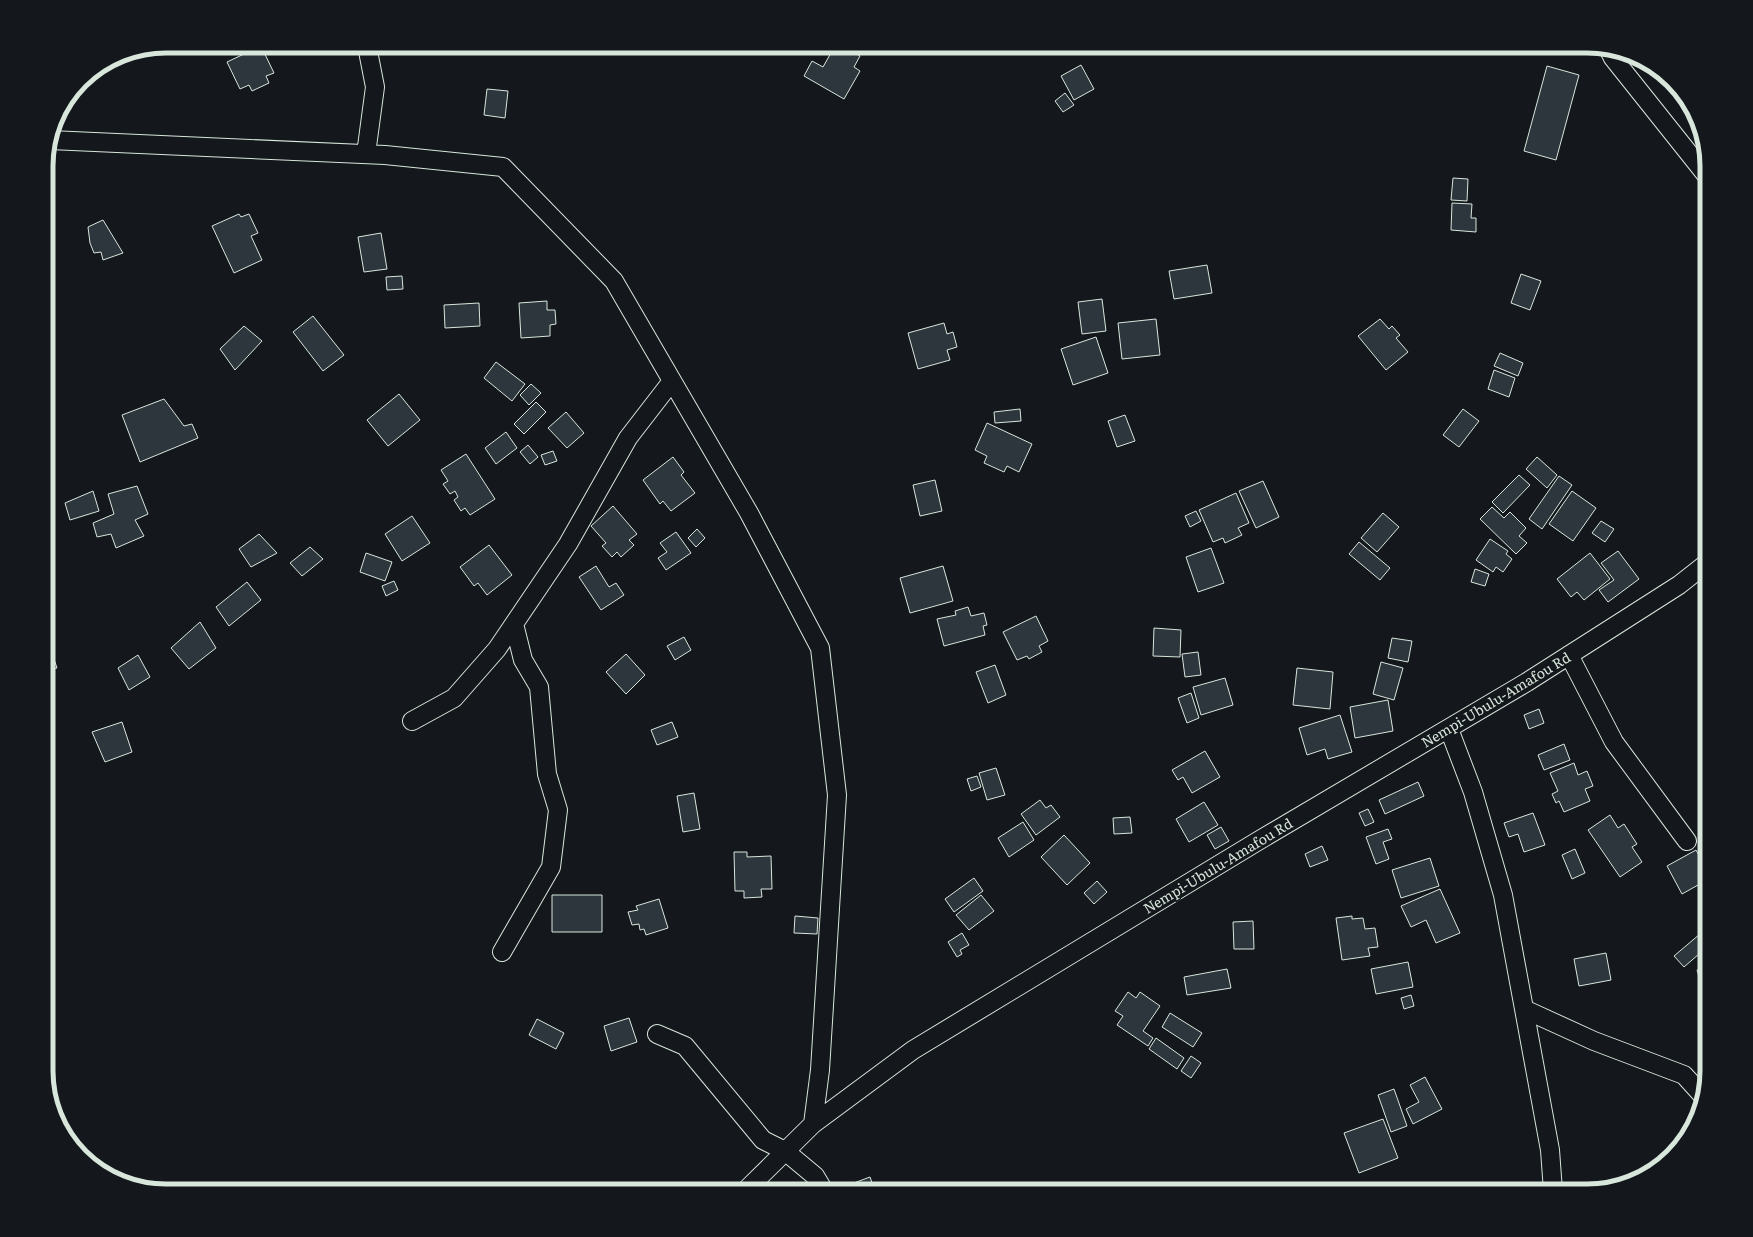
<svg xmlns="http://www.w3.org/2000/svg" width="1753" height="1237" viewBox="0 0 1753 1237" font-family="Literata,serif">
<style>
.building{fill:#2c363c;stroke:#d8e6dc}
.lines{fill:none;stroke-linecap:round;stroke-linejoin:round}
.minor-casing{stroke:#d8e6dc;stroke-width:20}
.minor{stroke:#14181c;stroke-width:18}
.labels{text-anchor:middle;stroke-width:3;stroke-linejoin:round;paint-order:stroke}
.street-label{font-size:14px;fill:#d8e6dc;stroke:#14181c}
.rim{fill:none;stroke:#d8e6dc;stroke-width:5}
</style>
<rect width="100%" height="100%" fill="#14181c"/>
<path class="building" d="M 261,46 L 274,73 L 266,76 L 269,83 L 252,91 L 249,85 L 240,89 L 227,62 Z
M 430,46 L 445,46 L 441,52 Z
M 842,46 L 860,56 L 854,67 L 860,71 L 844,99 L 804,76 L 812,61 L 823,67 L 832,51 L 837,54 Z
M 1081,65 L 1094,89 L 1074,100 L 1061,76 Z
M 1547,66 L 1579,75 L 1556,160 L 1524,151 Z
M 487,89 L 508,91 L 505,118 L 484,115 Z
M 1065,93 L 1074,105 L 1063,112 L 1055,101 Z
M 1453,178 L 1468,179 L 1467,201 L 1451,200 Z
M 1452,203 L 1472,204 L 1471,218 L 1476,218 L 1476,232 L 1451,230 Z
M 239,214 L 241,217 L 249,214 L 258,233 L 251,236 L 262,260 L 234,273 L 212,226 Z
M 103,220 L 123,253 L 103,260 L 101,252 L 94,253 L 90,243 L 88,227 Z
M 381,233 L 387,269 L 364,272 L 358,237 Z
M 1207,265 L 1212,293 L 1174,299 L 1169,271 Z
M 1521,274 L 1541,281 L 1530,310 L 1511,303 Z
M 402,276 L 403,289 L 387,290 L 386,277 Z
M 1102,299 L 1106,331 L 1082,334 L 1078,302 Z
M 547,301 L 547,310 L 555,310 L 556,324 L 550,325 L 550,336 L 521,338 L 519,303 Z
M 479,303 L 480,326 L 445,328 L 444,305 Z
M 313,316 L 344,355 L 323,371 L 293,332 Z
M 1156,319 L 1160,355 L 1122,359 L 1118,323 Z
M 1380,319 L 1389,329 L 1392,326 L 1400,335 L 1396,338 L 1408,352 L 1386,370 L 1358,336 Z
M 944,323 L 947,334 L 953,332 L 957,347 L 947,350 L 950,360 L 918,369 L 908,333 Z
M 244,326 L 262,341 L 235,370 L 220,349 Z
M 1096,337 L 1108,373 L 1073,385 L 1061,349 Z
M 1500,353 L 1523,363 L 1518,376 L 1494,366 Z
M 496,362 L 525,384 L 512,401 L 484,378 Z
M 1494,370 L 1515,378 L 1509,397 L 1488,389 Z
M 531,384 L 541,393 L 529,405 L 520,395 Z
M 399,394 L 420,420 L 388,446 L 367,420 Z
M 164,399 L 184,426 L 192,424 L 198,438 L 140,462 L 122,415 Z
M 536,402 L 546,412 L 524,434 L 514,424 Z
M 1020,409 L 1021,421 L 995,423 L 994,412 Z
M 1463,409 L 1479,421 L 1459,447 L 1443,435 Z
M 566,412 L 584,433 L 567,448 L 548,428 Z
M 1125,415 L 1135,441 L 1117,447 L 1108,421 Z
M 987,423 L 1032,444 L 1019,472 L 1007,466 L 1004,472 L 984,463 L 987,456 L 975,450 Z
M 506,432 L 517,448 L 496,464 L 485,448 Z
M 528,445 L 538,457 L 530,464 L 520,452 Z
M 553,451 L 557,461 L 545,465 L 541,455 Z
M 466,454 L 495,499 L 470,515 L 465,508 L 461,511 L 454,500 L 458,497 L 455,491 L 450,494 L 443,484 L 448,481 L 441,470 Z
M 673,457 L 684,472 L 681,475 L 695,493 L 671,511 L 663,501 L 660,504 L 643,480 Z
M 1537,457 L 1557,475 L 1547,488 L 1526,469 Z
M 1519,475 L 1530,485 L 1503,513 L 1492,502 Z
M 1559,476 L 1572,485 L 1542,529 L 1529,519 Z
M 935,480 L 942,511 L 920,516 L 913,485 Z
M 1263,481 L 1279,517 L 1256,528 L 1239,491 Z
M 137,486 L 148,514 L 135,520 L 144,536 L 116,548 L 111,534 L 97,537 L 93,523 L 114,514 L 108,494 Z
M 93,491 L 99,511 L 70,520 L 65,503 Z
M 1572,491 L 1596,508 L 1573,541 L 1549,524 Z
M 1236,493 L 1249,523 L 1238,528 L 1242,535 L 1225,543 L 1223,538 L 1213,542 L 1199,510 Z
M 613,506 L 637,534 L 629,540 L 634,545 L 621,557 L 617,552 L 612,557 L 602,546 L 606,543 L 591,526 Z
M 1492,507 L 1504,518 L 1510,512 L 1526,528 L 1519,536 L 1527,543 L 1516,554 L 1480,519 Z
M 1196,511 L 1201,521 L 1190,527 L 1185,516 Z
M 1383,513 L 1399,527 L 1377,552 L 1361,538 Z
M 412,516 L 430,543 L 402,561 L 385,534 Z
M 1601,521 L 1614,529 L 1605,542 L 1592,533 Z
M 697,529 L 705,538 L 696,547 L 688,538 Z
M 676,532 L 691,553 L 666,570 L 658,558 L 667,552 L 660,543 Z
M 259,534 L 277,553 L 251,567 L 239,549 Z
M 1490,539 L 1508,551 L 1506,554 L 1512,559 L 1503,572 L 1496,567 L 1493,572 L 1476,560 Z
M 1359,542 L 1390,568 L 1380,580 L 1349,554 Z
M 489,545 L 512,575 L 487,595 L 478,583 L 474,586 L 460,567 Z
M 310,547 L 323,559 L 302,576 L 290,563 Z
M 1211,548 L 1224,583 L 1198,592 L 1186,557 Z
M 1618,551 L 1639,579 L 1608,602 L 1599,590 L 1614,580 L 1601,563 Z
M 366,553 L 392,562 L 385,581 L 360,572 Z
M 1590,553 L 1610,579 L 1584,600 L 1577,592 L 1571,597 L 1557,579 Z
M 596,566 L 609,587 L 616,583 L 624,595 L 601,610 L 579,577 Z
M 943,566 L 953,601 L 910,613 L 900,578 Z
M 1475,569 L 1489,574 L 1485,586 L 1471,582 Z
M 394,581 L 398,590 L 386,596 L 382,586 Z
M 247,582 L 261,600 L 229,626 L 216,607 Z
M 968,607 L 971,616 L 984,613 L 987,625 L 983,626 L 985,635 L 944,646 L 937,619 L 956,615 L 955,611 Z
M 1036,616 L 1048,641 L 1039,646 L 1042,652 L 1029,659 L 1027,656 L 1017,660 L 1003,632 Z
M 200,622 L 216,648 L 189,669 L 171,648 Z
M 1154,628 L 1181,630 L 1180,657 L 1153,656 Z
M 46,636 L 57,668 L 46,670 Z
M 684,637 L 691,650 L 675,660 L 667,646 Z
M 1392,638 L 1412,641 L 1408,662 L 1388,658 Z
M 1198,652 L 1201,675 L 1185,677 L 1182,654 Z
M 626,654 L 645,675 L 626,694 L 606,672 Z
M 138,655 L 150,677 L 129,690 L 118,668 Z
M 1381,662 L 1403,668 L 1394,700 L 1373,694 Z
M 995,665 L 1006,695 L 988,703 L 976,672 Z
M 1297,668 L 1333,672 L 1330,709 L 1293,705 Z
M 1225,678 L 1233,705 L 1201,715 L 1193,687 Z
M 1191,693 L 1199,718 L 1187,723 L 1178,698 Z
M 1388,700 L 1393,731 L 1355,738 L 1350,707 Z
M 1539,709 L 1544,723 L 1529,729 L 1524,715 Z
M 1340,715 L 1352,752 L 1328,759 L 1325,749 L 1307,755 L 1299,728 Z
M 122,722 L 132,752 L 105,762 L 92,732 Z
M 672,722 L 678,737 L 657,745 L 651,730 Z
M 1564,744 L 1570,760 L 1544,770 L 1538,755 Z
M 1205,751 L 1220,777 L 1192,793 L 1183,777 L 1178,780 L 1172,770 Z
M 1574,763 L 1578,775 L 1587,771 L 1593,786 L 1585,789 L 1590,801 L 1564,812 L 1559,801 L 1556,803 L 1552,794 L 1558,791 L 1550,773 Z
M 996,768 L 1005,795 L 987,800 L 979,773 Z
M 977,776 L 981,787 L 971,791 L 967,779 Z
M 1418,782 L 1424,796 L 1385,814 L 1379,800 Z
M 694,793 L 700,829 L 683,832 L 677,796 Z
M 1040,800 L 1046,808 L 1051,805 L 1060,817 L 1036,835 L 1021,814 Z
M 1204,802 L 1218,825 L 1189,842 L 1176,819 Z
M 1368,809 L 1374,822 L 1365,826 L 1359,813 Z
M 1533,813 L 1545,845 L 1524,852 L 1518,834 L 1509,837 L 1504,823 Z
M 1610,815 L 1618,828 L 1624,824 L 1637,844 L 1632,847 L 1642,862 L 1620,877 L 1588,830 Z
M 1130,817 L 1132,833 L 1114,834 L 1113,818 Z
M 1023,822 L 1034,840 L 1009,857 L 998,838 Z
M 1221,827 L 1229,841 L 1215,849 L 1207,835 Z
M 1388,829 L 1392,839 L 1383,842 L 1389,859 L 1376,864 L 1366,837 Z
M 1064,835 L 1090,863 L 1067,885 L 1041,857 Z
M 1322,846 L 1328,860 L 1310,867 L 1305,854 Z
M 1575,849 L 1585,873 L 1572,879 L 1562,855 Z
M 1696,850 L 1707,869 L 1707,880 L 1682,894 L 1667,866 Z
M 734,852 L 747,852 L 747,857 L 771,856 L 772,889 L 761,889 L 762,897 L 744,898 L 744,891 L 735,891 Z
M 1430,858 L 1439,886 L 1401,898 L 1392,870 Z
M 974,878 L 983,891 L 954,912 L 945,899 Z
M 1097,881 L 1107,892 L 1094,904 L 1084,893 Z
M 1440,889 L 1460,933 L 1436,943 L 1426,920 L 1411,927 L 1401,906 Z
M 552,895 L 602,895 L 602,932 L 552,932 Z
M 981,895 L 994,911 L 969,930 L 956,915 Z
M 659,899 L 668,928 L 646,935 L 644,929 L 640,930 L 639,924 L 632,925 L 628,912 L 638,910 L 636,906 Z
M 795,916 L 818,918 L 817,934 L 794,933 Z
M 1352,916 L 1352,919 L 1363,918 L 1365,929 L 1375,928 L 1378,947 L 1368,948 L 1370,956 L 1342,960 L 1336,918 Z
M 1253,921 L 1254,949 L 1234,949 L 1233,922 Z
M 962,933 L 969,945 L 960,950 L 962,954 L 957,957 L 948,942 Z
M 1700,934 L 1707,942 L 1707,947 L 1684,967 L 1674,956 Z
M 1606,953 L 1611,980 L 1579,986 L 1574,959 Z
M 1408,962 L 1413,987 L 1376,994 L 1371,969 Z
M 1707,967 L 1707,996 L 1705,996 L 1697,970 Z
M 1227,969 L 1231,988 L 1187,995 L 1184,977 Z
M 1128,992 L 1136,998 L 1140,992 L 1160,1006 L 1143,1031 L 1153,1038 L 1148,1046 L 1117,1025 L 1123,1016 L 1115,1011 Z
M 1411,995 L 1414,1006 L 1404,1009 L 1401,998 Z
M 1170,1013 L 1202,1033 L 1193,1047 L 1162,1027 Z
M 629,1018 L 637,1042 L 611,1051 L 604,1026 Z
M 537,1019 L 564,1033 L 556,1049 L 529,1035 Z
M 1156,1038 L 1184,1058 L 1177,1069 L 1149,1049 Z
M 1191,1056 L 1201,1063 L 1191,1078 L 1181,1071 Z
M 1425,1077 L 1442,1109 L 1413,1124 L 1406,1109 L 1419,1102 L 1410,1085 Z
M 1394,1089 L 1407,1126 L 1391,1132 L 1378,1095 Z
M 1383,1119 L 1398,1158 L 1359,1173 L 1344,1133 Z
M 870,1177 L 875,1191 L 845,1191 L 843,1187 Z
M 1050,1185 L 1054,1191 L 1041,1191 Z"/>
<g class="lines">
<g class="minor-casing">
<path id="minor" d="M 1609,50 L 1613,58 L 1707,176
M 50,140 L 385,155 L 503,167 L 614,281 L 749,513 L 820,648 L 837,795 L 820,1070 L 813,1124
M 366,154 L 375,87 L 367,46
M 1569,655 L 1614,742 L 1687,841
M 412,721 L 454,698 L 497,649 L 568,544 L 628,438 L 672,381
M 1449,729 L 1473,792 L 1503,895 L 1550,1150 L 1553,1191
M 502,952 L 551,867 L 558,810 L 547,774 L 539,687 L 523,660 L 514,624
M 1524,1009 L 1594,1041 L 1684,1075 L 1703,1096
M 657,1034 L 685,1046 L 763,1140 L 785,1151 L 815,1176 L 824,1191
M 745,1191 L 813,1124 L 913,1050 L 1258,841 L 1527,682 L 1679,585 L 1707,563"/>
</g>
<use href="#minor" class="minor"/>
</g>
<g class="labels">
<g class="street-label">
<text transform="translate(1496 700) rotate(-31)" y="5">Nempi-Ubulu-Amafou Rd</text>
<text transform="translate(1218 866) rotate(-31)" y="5">Nempi-Ubulu-Amafou Rd</text>
</g>
</g>
<path d="M0 0H1753V1237H0ZM166 53H1587A113 113 0 0 1 1700 166V1071A113 113 0 0 1 1587 1184H166A113 113 0 0 1 53 1071V166A113 113 0 0 1 166 53Z" fill="#14181c" fill-rule="evenodd"/>
<path class="rim" d="M166 53H1587A113 113 0 0 1 1700 166V1071A113 113 0 0 1 1587 1184H166A113 113 0 0 1 53 1071V166A113 113 0 0 1 166 53Z"/>
</svg>
